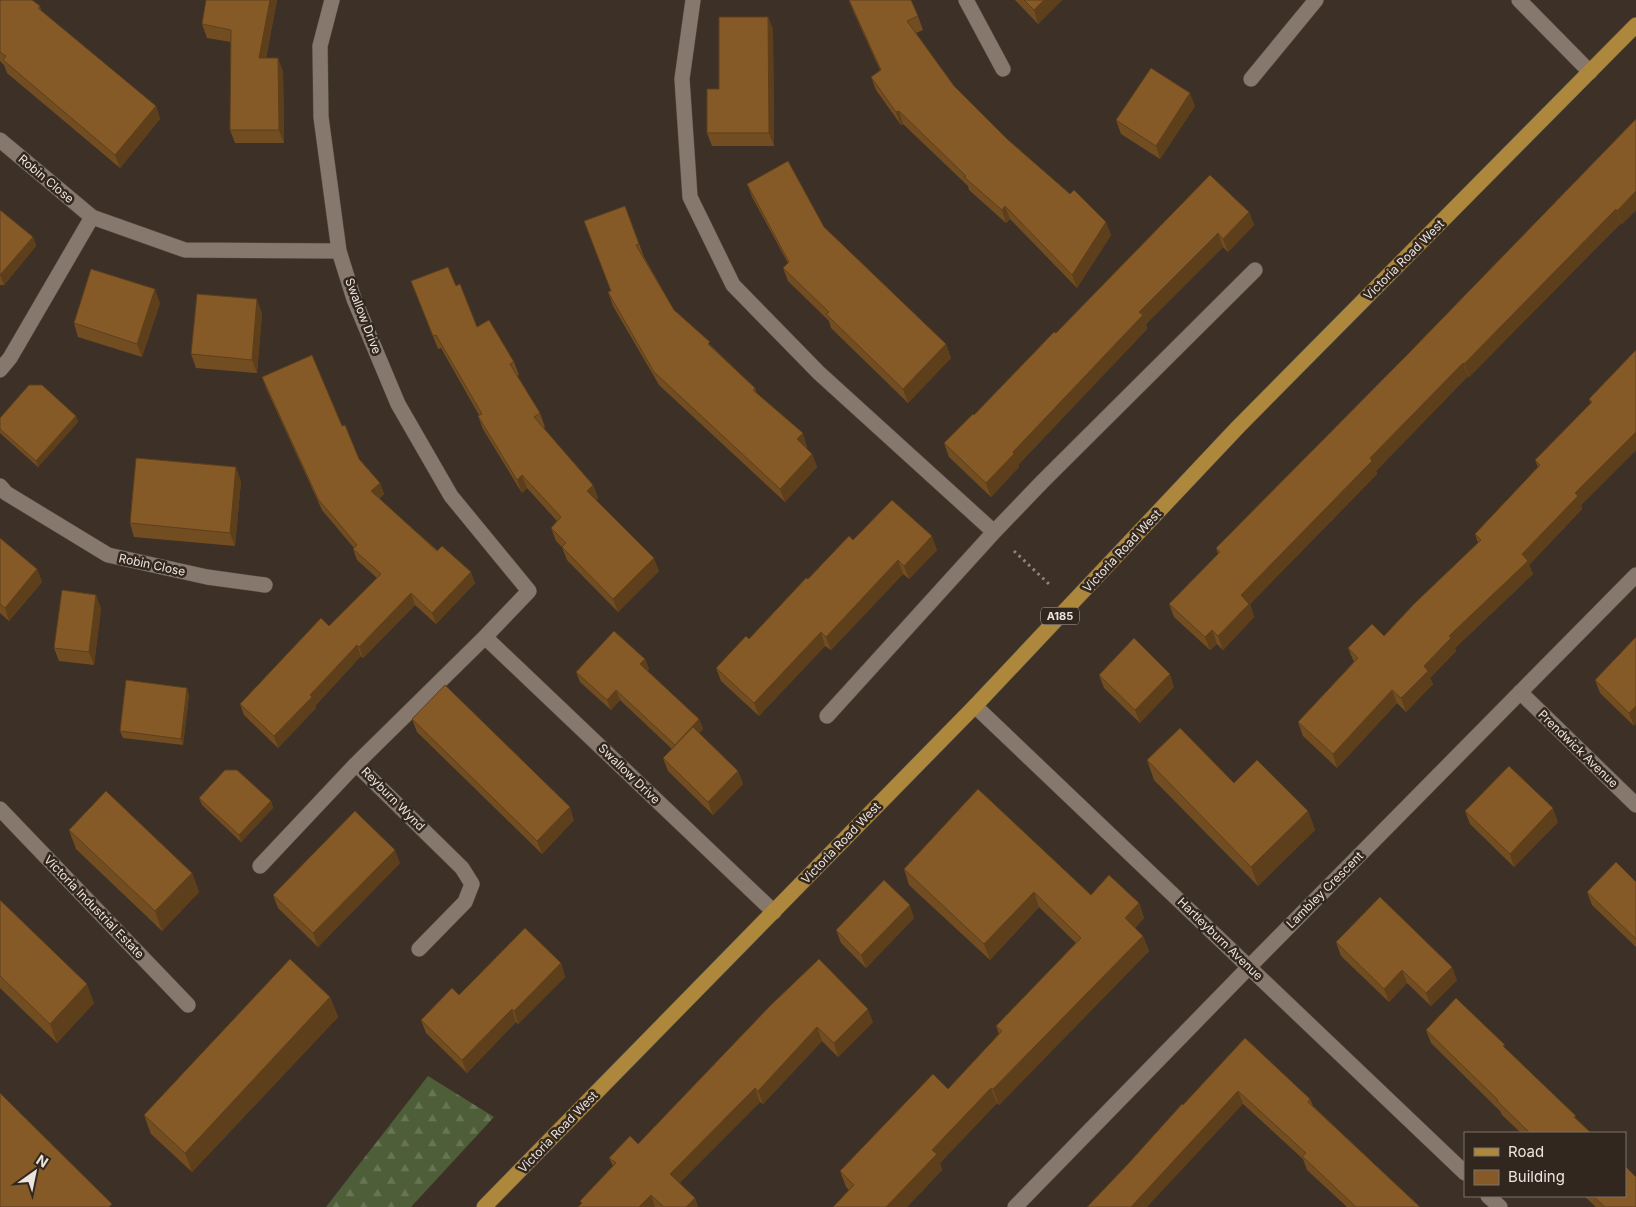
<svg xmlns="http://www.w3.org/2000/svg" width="1636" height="1207" viewBox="0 0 1636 1207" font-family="Inter,sans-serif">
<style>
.forest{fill:url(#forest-firs)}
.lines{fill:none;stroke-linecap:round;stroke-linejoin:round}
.minor-casing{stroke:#574e46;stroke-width:16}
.major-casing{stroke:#574e46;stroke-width:16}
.path{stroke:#8f857d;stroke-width:3;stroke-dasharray:2.5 4;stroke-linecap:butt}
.minor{stroke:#86786d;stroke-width:15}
.major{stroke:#ad883c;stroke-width:15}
.wall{fill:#724d22}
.shaded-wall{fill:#5d3f1b}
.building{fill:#855a27;stroke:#5d3f1b}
.labels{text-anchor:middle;stroke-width:5;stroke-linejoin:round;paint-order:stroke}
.shield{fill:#32271e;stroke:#b4aba4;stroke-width:1}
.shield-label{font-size:11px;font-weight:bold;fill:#ece4de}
.street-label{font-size:12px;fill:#ece4de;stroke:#32271e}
</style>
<defs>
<pattern id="forest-firs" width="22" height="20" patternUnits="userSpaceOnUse" patternTransform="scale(1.25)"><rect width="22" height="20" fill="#4e5e38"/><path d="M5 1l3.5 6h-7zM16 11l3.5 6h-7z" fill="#687554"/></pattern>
</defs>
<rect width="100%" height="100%" fill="#3d3127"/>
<path class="forest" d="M 428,1076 L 494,1117 L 411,1207 L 326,1207 Z"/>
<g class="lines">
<g class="minor-casing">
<path id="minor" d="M 332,0 L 320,46 L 321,117 L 339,251 L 354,299 L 398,404 L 451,496 L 529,591 L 485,637 L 356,764 L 462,868 L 472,884 L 465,902 L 419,949
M 693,0 L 682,79 L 690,197 L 733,285 L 819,373 L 994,532
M 966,0 L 1003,69
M 1519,0 L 1590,72
M 1251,79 L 1316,0
M 0,140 L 92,217 L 185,250 L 339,251
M 0,370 L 10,358 L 92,217
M 0,486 L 6,493 L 108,555 L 207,577 L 265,585
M 485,637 L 774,912
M 1520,692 L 1636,805
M 975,706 L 1465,1173
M 827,716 L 994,532 L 1043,481 L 1255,270
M 0,809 L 188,1005
M 260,866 L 356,764
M 1488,1196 L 1500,1207
M 1015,1207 L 1249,967 L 1636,575"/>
</g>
<g class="major-casing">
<path id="major" d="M 484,1207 L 975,706 L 1238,427 L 1636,25"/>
</g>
<path class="path" d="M 1014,551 L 1050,585"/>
<use href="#minor" class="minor"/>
<use href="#major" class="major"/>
</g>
<path class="wall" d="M 0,0 L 40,6 L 41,11 L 156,106 L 160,119 L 120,168 L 7,73 L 4,65 L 0,61 Z
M 206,0 L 277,0 L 266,58 L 283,71 L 284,143 L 235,143 L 230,130 L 231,42 L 207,38 L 202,24 Z
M 849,0 L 918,16 L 923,30 L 916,33 L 954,86 L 1007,139 L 1070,194 L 1106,222 L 1111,235 L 1077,288 L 1010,219 L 1006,223 L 969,190 L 968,186 L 903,124 L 901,125 L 876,90 L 871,77 L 880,70 L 854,13 Z
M 1015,0 L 1062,0 L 1038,24 Z
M 768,17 L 773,30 L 774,146 L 712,146 L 707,133 L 719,89 Z
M 1195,106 L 1160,159 L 1121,134 L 1116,120 Z
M 1636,119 L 1636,210 L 1622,224 L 1621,223 L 1469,377 L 1468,376 L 1376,471 L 1377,474 L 1250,604 L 1254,617 L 1223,650 L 1217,644 L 1210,650 L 1174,617 L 1169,604 L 1218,554 L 1216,548 L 1408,354 Z
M 747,184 L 824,227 L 946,344 L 951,358 L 908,403 L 831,328 L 829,321 L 788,281 L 783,268 L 788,263 L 752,197 Z
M 625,206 L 644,257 L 674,310 L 755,388 L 756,392 L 807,447 L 806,448 L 812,454 L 817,467 L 785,502 L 659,385 L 613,306 L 608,292 L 610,291 Z
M 0,210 L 33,237 L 36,246 L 4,285 L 0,285 Z
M 1249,212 L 1254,225 L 1228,252 L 1223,247 L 1146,324 L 1147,329 L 1018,465 L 1019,467 L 991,497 L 949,457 L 944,443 L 974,415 L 1056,333 Z
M 411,281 L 456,286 L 477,327 L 514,362 L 519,375 L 517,376 L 540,413 L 545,427 L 543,428 L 593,485 L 598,498 L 596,500 L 659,571 L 618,612 L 567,560 L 562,547 L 556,541 L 551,528 L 557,521 L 527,488 L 522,493 L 483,429 L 478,416 L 479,415 L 441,348 L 438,349 Z
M 160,303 L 142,357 L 78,337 L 74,323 Z
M 262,313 L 257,373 L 196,368 L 191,354 Z
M 1636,350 L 1636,450 L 1581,505 L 1582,509 L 1529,565 L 1533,574 L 1455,648 L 1456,651 L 1430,678 L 1433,684 L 1406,712 L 1397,703 L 1337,768 L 1303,736 L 1298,722 L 1354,662 L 1348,648 L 1384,636 L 1478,543 L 1475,534 L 1538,467 L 1535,460 L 1591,404 L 1589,399 Z
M 262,377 L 342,426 L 359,459 L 380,483 L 384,494 L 379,499 L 475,583 L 436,624 L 415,605 L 363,658 L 361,656 L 315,706 L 316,708 L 278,748 L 244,715 L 240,704 L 329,626 L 377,578 L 357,560 L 353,549 L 354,548 L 322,510 L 266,388 Z
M 76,416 L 78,422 L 38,467 L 0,433 L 0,418 Z
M 241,481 L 235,546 L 134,537 L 130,523 Z
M 0,538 L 37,569 L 42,582 L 9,621 L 0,613 Z
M 853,540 L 937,550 L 909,579 L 903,574 L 831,650 L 825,646 L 759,716 L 721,681 L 716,668 L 749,639 L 808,579 Z
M 101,608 L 94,665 L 59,661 L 54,648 Z
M 1636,637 L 1634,726 L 1600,693 L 1595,680 Z
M 645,659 L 649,669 L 647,671 L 699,719 L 703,729 L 699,733 L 738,771 L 743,784 L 713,815 L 668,771 L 663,758 L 672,749 L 620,700 L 611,710 L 580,682 L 576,672 Z
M 1099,675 L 1174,687 L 1140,723 L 1104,688 Z
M 189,695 L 183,745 L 123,738 L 120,731 Z
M 412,719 L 574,820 L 542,854 L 417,732 Z
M 1147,760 L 1234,783 L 1308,811 L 1315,830 L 1258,886 L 1154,780 Z
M 199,798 L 271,801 L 273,808 L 241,842 L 202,805 Z
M 1465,811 L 1558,822 L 1514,867 L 1470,824 Z
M 69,830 L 192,873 L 199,892 L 162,931 L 76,849 Z
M 400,863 L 318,947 L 278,908 L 273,895 Z
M 904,869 L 1091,895 L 1139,903 L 1144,918 L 1135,928 L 1143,936 L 1149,951 L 999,1105 L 997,1103 L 940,1163 L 942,1170 L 907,1207 L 833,1207 L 849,1190 L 846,1187 L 840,1171 L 948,1089 L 999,1034 L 996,1026 L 1076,943 L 1039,907 L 990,960 L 909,885 Z
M 1636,882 L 1636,947 L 1592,905 L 1587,892 Z
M 0,900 L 94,1003 L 57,1043 L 0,988 Z
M 914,918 L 866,968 L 841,943 L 836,930 Z
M 1336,942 L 1457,980 L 1431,1006 L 1407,983 L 1389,1002 L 1341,956 Z
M 561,963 L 565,977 L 518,1024 L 516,1022 L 467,1073 L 426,1033 L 421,1020 L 459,995 Z
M 330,997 L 338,1017 L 192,1172 L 151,1134 L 144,1115 Z
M 770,1006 L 873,1022 L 838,1057 L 822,1041 L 763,1104 L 760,1102 L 679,1183 L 695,1198 L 698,1207 L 578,1207 L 581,1204 L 580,1201 L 613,1166 L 609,1158 L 638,1144 Z
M 1426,1030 L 1507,1050 L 1591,1133 L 1521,1133 L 1502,1115 L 1500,1111 L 1431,1043 Z
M 1245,1038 L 1310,1099 L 1313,1106 L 1420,1207 L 1347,1207 L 1307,1170 L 1303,1159 L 1243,1104 L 1183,1105 Z
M 1584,1196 L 1625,1196 L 1636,1207 L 1596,1207 Z"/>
<path class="shaded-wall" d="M 270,0 L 277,0 L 263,71 L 259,58 Z
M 1044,0 L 1062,0 L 1038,24 L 1034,10 Z
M 768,17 L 773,30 L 774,146 L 769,133 Z
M 278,58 L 283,71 L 284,143 L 279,130 Z
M 1190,93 L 1195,106 L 1160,159 L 1156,146 Z
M 156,106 L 160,119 L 120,168 L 115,155 Z
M 899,111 L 903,124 L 901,125 L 896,112 Z
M 1636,191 L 1636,210 L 1622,224 L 1617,211 Z
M 1005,206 L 1010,219 L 1006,223 L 1002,210 Z
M 1616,209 L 1621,223 L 1469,377 L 1464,364 Z
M 1249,212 L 1254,225 L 1228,252 L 1223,239 Z
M 1106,222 L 1111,235 L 1077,288 L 1072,275 Z
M 1218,233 L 1223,247 L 1146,324 L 1147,329 L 1018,465 L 1019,467 L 991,497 L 986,483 L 1013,452 L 1139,312 Z
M 33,237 L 36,246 L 4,285 L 0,275 Z
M 155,289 L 160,303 L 142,357 L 137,344 Z
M 257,299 L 262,313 L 257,373 L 252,360 Z
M 946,344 L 951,358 L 908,403 L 903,389 Z
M 1463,363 L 1468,376 L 1376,471 L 1377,474 L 1250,604 L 1254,617 L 1223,650 L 1218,636 L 1241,595 L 1370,458 Z
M 76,416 L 78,422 L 38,467 L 36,461 Z
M 1636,432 L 1636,450 L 1581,505 L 1582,509 L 1529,565 L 1533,574 L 1455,648 L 1456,651 L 1430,678 L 1433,684 L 1406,712 L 1401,698 L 1424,666 L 1449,636 L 1575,493 Z
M 803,433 L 807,447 L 802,452 L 797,439 Z
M 812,454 L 817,467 L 785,502 L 780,489 Z
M 236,467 L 241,481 L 235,546 L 230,533 Z
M 522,475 L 527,488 L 522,493 L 517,480 Z
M 380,483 L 384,494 L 375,503 L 371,491 Z
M 593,485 L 598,498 L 592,504 L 587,491 Z
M 932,536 L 937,550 L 909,579 L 904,566 Z
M 654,558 L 659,571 L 618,612 L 613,599 Z
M 898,560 L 903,574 L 831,650 L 826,637 Z
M 37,569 L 42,582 L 9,621 L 5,608 Z
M 471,572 L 475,583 L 436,624 L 432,613 Z
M 411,593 L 415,605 L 363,658 L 359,647 Z
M 96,595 L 101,608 L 94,665 L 89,652 Z
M 1212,630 L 1217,644 L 1210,650 L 1205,637 Z
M 821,632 L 825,646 L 759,716 L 754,703 Z
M 357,645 L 361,656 L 315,706 L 316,708 L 278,748 L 274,736 L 310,695 Z
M 645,659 L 649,669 L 644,674 L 640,664 Z
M 1170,674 L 1174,687 L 1140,723 L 1135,710 Z
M 187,688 L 189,695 L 183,745 L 181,739 Z
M 616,690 L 620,700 L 611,710 L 607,700 Z
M 1392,690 L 1397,703 L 1337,768 L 1333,754 Z
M 1636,706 L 1636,724 L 1634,726 L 1629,713 Z
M 699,719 L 703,729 L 679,755 L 675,745 Z
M 738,771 L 743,784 L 713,815 L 708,802 Z
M 271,801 L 273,808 L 241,842 L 239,835 Z
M 570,807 L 574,820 L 542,854 L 537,841 Z
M 1553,808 L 1558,822 L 1514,867 L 1510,854 Z
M 1308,811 L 1315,830 L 1258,886 L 1251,867 Z
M 395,850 L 400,863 L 318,947 L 313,933 Z
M 192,873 L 199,892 L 162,931 L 155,911 Z
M 1034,892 L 1039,907 L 990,960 L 984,944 Z
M 1139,903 L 1144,918 L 1130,933 L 1125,918 Z
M 910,905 L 914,918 L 866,968 L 861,955 Z
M 1143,936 L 1149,951 L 999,1105 L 993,1089 Z
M 561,963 L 565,977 L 518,1024 L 514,1011 Z
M 1452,967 L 1457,980 L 1431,1006 L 1426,993 Z
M 1402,970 L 1407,983 L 1389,1002 L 1384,989 Z
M 87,984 L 94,1003 L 57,1043 L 50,1024 Z
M 330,997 L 338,1017 L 192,1172 L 185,1153 Z
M 512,1009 L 516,1022 L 467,1073 L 462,1060 Z
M 868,1009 L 873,1022 L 838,1057 L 834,1043 Z
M 817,1027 L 822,1041 L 763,1104 L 758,1091 Z
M 755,1088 L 760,1102 L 675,1188 L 670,1174 Z
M 991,1088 L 997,1103 L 940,1163 L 942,1170 L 907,1207 L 886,1207 L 932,1150 Z
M 1238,1091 L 1243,1104 L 1147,1207 L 1130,1207 Z
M 651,1195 L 655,1207 L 639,1207 Z
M 695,1198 L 698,1207 L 686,1207 Z"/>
<path class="building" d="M 0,0 L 32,0 L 40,6 L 38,8 L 156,106 L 115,155 L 3,60 L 6,56 L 0,52 Z
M 206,0 L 270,0 L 259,58 L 278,58 L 279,130 L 230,130 L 231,30 L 202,24 Z
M 849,0 L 911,0 L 918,16 L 907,21 L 954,86 L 1007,139 L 1070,194 L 1074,190 L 1106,222 L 1072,275 L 1005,206 L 1002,210 L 964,177 L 966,176 L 899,111 L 896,112 L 871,77 L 881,70 Z
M 1024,0 L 1044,0 L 1034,10 Z
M 719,17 L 768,17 L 769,133 L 707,133 L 707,89 L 719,89 Z
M 1151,68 L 1190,93 L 1156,146 L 1116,120 Z
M 1636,119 L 1636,191 L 1617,211 L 1616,209 L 1464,364 L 1463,363 L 1370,458 L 1372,461 L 1241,595 L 1249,604 L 1218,636 L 1212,630 L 1205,637 L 1169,604 L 1220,552 L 1216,548 L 1408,354 Z
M 788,161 L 824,227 L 946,344 L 903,389 L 826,314 L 829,312 L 783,268 L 789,262 L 747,184 Z
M 1210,175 L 1249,212 L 1223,239 L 1218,233 L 1139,312 L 1143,315 L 1013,452 L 1014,454 L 986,483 L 944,443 L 973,414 L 974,415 L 1054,332 L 1056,333 Z
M 625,206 L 639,244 L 636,245 L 674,310 L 710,342 L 708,344 L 755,388 L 753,390 L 803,433 L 797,439 L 812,454 L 780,489 L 654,372 L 608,292 L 611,291 L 584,221 Z
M 0,210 L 33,237 L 0,275 Z
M 448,267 L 456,286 L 460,284 L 477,327 L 489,320 L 514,362 L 510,364 L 540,413 L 534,417 L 593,485 L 587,491 L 654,558 L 613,599 L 562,547 L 566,543 L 551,528 L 561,517 L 522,475 L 517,480 L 478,416 L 482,414 L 436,335 L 433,336 L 411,281 Z
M 91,269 L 155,289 L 137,344 L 74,323 Z
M 197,294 L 257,299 L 252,360 L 191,354 Z
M 1636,350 L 1636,432 L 1575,493 L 1578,496 L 1522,554 L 1528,561 L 1449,636 L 1451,638 L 1424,666 L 1428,671 L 1401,698 L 1392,690 L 1333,754 L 1298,722 L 1358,658 L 1348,648 L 1372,624 L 1384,636 L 1415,603 L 1481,540 L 1475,534 L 1540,465 L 1535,460 L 1592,402 L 1589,399 Z
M 312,355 L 342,426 L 345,425 L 359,459 L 380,483 L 371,491 L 437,551 L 442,546 L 471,572 L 432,613 L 411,593 L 359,647 L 357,645 L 310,695 L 312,697 L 274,736 L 240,704 L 321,618 L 329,626 L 381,574 L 353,549 L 357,545 L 318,499 L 262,377 Z
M 29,385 L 42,385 L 76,416 L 36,461 L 0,429 L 0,418 Z
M 136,458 L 236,467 L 230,533 L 130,523 Z
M 892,500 L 932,536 L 904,566 L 898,560 L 826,637 L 821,632 L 754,703 L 716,668 L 746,636 L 749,639 L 806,578 L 808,579 L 849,536 L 853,540 Z
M 0,538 L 37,569 L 5,608 L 0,604 Z
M 62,590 L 96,595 L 89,652 L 54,648 Z
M 614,631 L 645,659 L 640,664 L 699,719 L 675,745 L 616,690 L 607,700 L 576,672 Z
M 1636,637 L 1636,706 L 1629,713 L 1595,680 Z
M 1134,638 L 1170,674 L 1135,710 L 1099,675 Z
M 126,680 L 187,688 L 181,739 L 120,731 Z
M 445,685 L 570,807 L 537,841 L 412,719 Z
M 693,727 L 738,771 L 708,802 L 663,758 Z
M 1180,728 L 1234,783 L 1257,760 L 1308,811 L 1251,867 L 1147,760 Z
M 1509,766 L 1553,808 L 1510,854 L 1465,811 Z
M 225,770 L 237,770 L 271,801 L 239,835 L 199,798 Z
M 978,789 L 1091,895 L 1109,875 L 1139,903 L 1125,918 L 1143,936 L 993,1089 L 991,1088 L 932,1150 L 937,1154 L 886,1207 L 833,1207 L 854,1185 L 840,1171 L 933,1074 L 948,1089 L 1002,1031 L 996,1026 L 1081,938 L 1034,892 L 984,944 L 904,869 Z
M 106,791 L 192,873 L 155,911 L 69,830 Z
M 355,811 L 395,850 L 313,933 L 273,895 Z
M 1616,862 L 1636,882 L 1636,939 L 1587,892 Z
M 884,880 L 910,905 L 861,955 L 836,930 Z
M 1380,897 L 1452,967 L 1426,993 L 1402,970 L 1384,989 L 1336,942 Z
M 0,900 L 87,984 L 50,1024 L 0,976 Z
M 525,928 L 561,963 L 514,1011 L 512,1009 L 462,1060 L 421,1020 L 452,988 L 459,995 Z
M 290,959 L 330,997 L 185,1153 L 144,1115 Z
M 819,959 L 868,1009 L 834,1043 L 817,1027 L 758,1091 L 755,1088 L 670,1174 L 695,1198 L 686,1207 L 664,1207 L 651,1195 L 639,1207 L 578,1207 L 582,1203 L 580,1201 L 616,1163 L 609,1158 L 630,1136 L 638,1144 L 770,1006 Z
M 1456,998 L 1505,1045 L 1503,1046 L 1576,1116 L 1574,1117 L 1591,1133 L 1530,1133 L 1497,1101 L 1498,1100 L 1426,1030 Z
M 1245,1038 L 1310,1099 L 1308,1102 L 1420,1207 L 1356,1207 L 1302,1156 L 1306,1153 L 1238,1091 L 1131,1207 L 1087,1207 L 1128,1164 L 1182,1104 L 1183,1105 Z
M 0,1093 L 112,1204 L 109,1207 L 0,1207 Z
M 1625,1166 L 1636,1177 L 1636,1207 L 1605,1207 L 1593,1196 L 1625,1196 Z"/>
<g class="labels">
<rect class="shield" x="1041" y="607.5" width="38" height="17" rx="4"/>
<g class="shield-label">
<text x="1060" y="620">A185</text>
</g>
<g class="street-label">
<text transform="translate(46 179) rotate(40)" y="4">Robin Close</text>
<text transform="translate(1404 260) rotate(-45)" y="4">Victoria Road West</text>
<text transform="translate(363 316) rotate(69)" y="4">Swallow Drive</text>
<text transform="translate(1122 551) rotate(-47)" y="4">Victoria Road West</text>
<text transform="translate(152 565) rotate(12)" y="4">Robin Close</text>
<text transform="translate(1578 749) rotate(44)" y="4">Prendwick Avenue</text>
<text transform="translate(629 774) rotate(44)" y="4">Swallow Drive</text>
<text transform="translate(393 799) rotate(45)" y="4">Reyburn Wynd</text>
<text transform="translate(841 843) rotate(-46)" y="4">Victoria Road West</text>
<text transform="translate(1325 890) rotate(-45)" y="4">Lambley Crescent</text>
<text transform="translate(94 907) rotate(46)" y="4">Victoria Industrial Estate</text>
<text transform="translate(1220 939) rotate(44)" y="4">Hartleyburn Avenue</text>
<text transform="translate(558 1132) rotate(-46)" y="4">Victoria Road West</text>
</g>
</g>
<rect x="1464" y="1132" width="162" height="65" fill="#32271e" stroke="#7c736b"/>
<rect x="1474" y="1148" width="25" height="8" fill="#ad883c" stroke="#7c736b"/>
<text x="1508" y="1157" font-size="15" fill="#ece4de">Road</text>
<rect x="1474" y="1170" width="25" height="15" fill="#855a27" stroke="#7c736b"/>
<text x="1508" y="1182" font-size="15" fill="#ece4de">Building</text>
<g transform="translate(35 1172) rotate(33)" stroke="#32271e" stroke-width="4" paint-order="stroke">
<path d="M0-4L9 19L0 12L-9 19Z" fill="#ece4de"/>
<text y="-8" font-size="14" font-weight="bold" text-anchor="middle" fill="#ece4de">N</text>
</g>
</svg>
